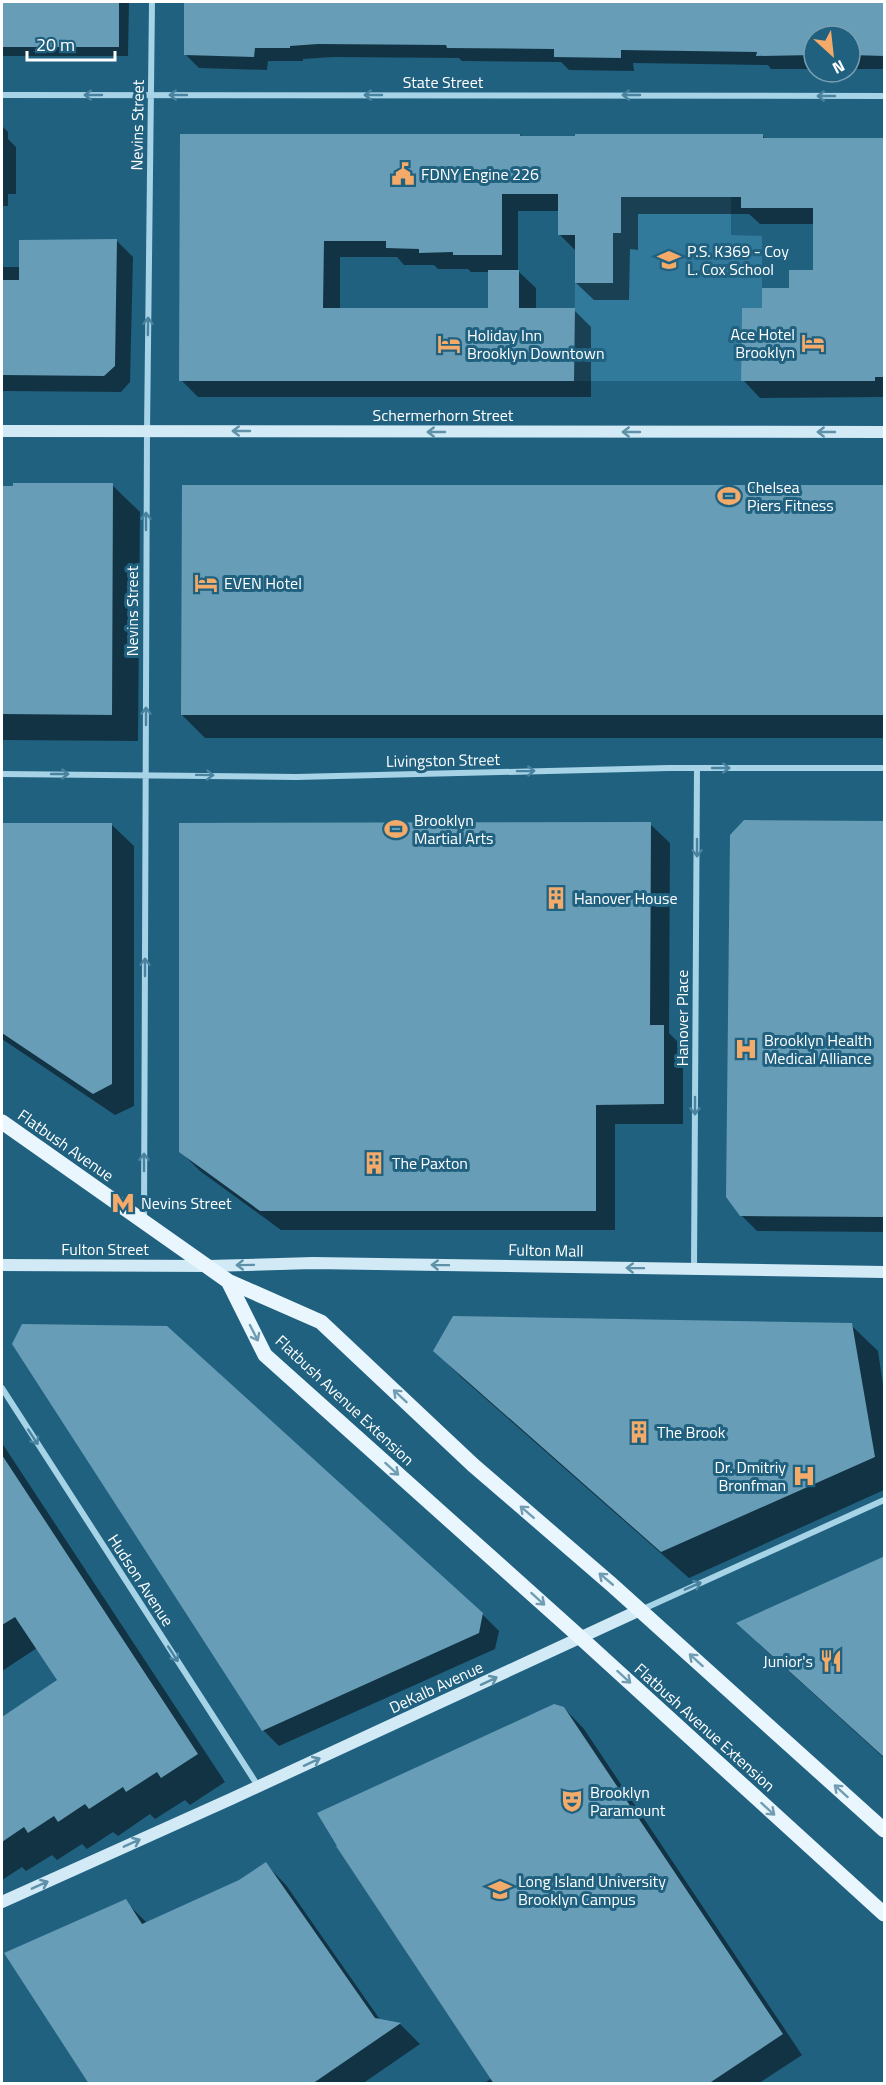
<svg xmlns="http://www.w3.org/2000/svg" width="886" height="2085" viewBox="0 0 886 2085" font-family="'Titillium Web',sans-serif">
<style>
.green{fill:#317a9c}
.shadow{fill:#0007;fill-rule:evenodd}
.building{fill:#679db6}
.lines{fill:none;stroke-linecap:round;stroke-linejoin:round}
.street{stroke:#a7d3e7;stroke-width:6}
.secondary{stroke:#d1eaf6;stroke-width:12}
.primary{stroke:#e9f6fd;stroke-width:15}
.oneway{stroke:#49839f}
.oneway2{stroke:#5f91a9}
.oneway3{stroke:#719db2}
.labels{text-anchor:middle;stroke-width:6;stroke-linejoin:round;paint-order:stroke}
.street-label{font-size:16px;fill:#fff;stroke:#216180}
.poi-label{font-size:16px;fill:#fff;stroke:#216180;text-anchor:start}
</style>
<rect width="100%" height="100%" fill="#216180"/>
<path class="green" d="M 621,197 L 731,197 L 731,235 L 762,236 L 762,308 L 742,309 L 741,381 L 574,381 L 575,283 L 613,283 L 613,233 L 621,233 Z"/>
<path class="shadow" d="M 2,2 L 129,2 L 128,56 L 2,56 Z
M 185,2 L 884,2 L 884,69 L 850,69 L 850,36 L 814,36 L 814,69 L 771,69 L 768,65 L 633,63 L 634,71 L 569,70 L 561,62 L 462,61 L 459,58 L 333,57 L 303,59 L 303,61 L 268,61 L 267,70 L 199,68 L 185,54 Z
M 2,126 L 8,132 L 8,139 L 16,147 L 16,194 L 8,194 L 8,206 L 2,206 Z
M 182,135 L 520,135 L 522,137 L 762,135 L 766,140 L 884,140 L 884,397 L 760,398 L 743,380 L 764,310 L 815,271 L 815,224 L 760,224 L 749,214 L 638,214 L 638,250 L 630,249 L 629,300 L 594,300 L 576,283 L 576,251 L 559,234 L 559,211 L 518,211 L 518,271 L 536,288 L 536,310 L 574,310 L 591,327 L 591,397 L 198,397 L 181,380 ZM 340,257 L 397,257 L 404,265 L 434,265 L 438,269 L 468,269 L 471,272 L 489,272 L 489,310 L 340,310 Z
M 117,241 L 133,257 L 130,382 L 121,392 L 2,391 L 2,267 L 21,267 Z
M 112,485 L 140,512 L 138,741 L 2,740 L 2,487 Z
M 884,486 L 884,738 L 205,738 L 182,715 Z
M 884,822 L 884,1232 L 757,1231 L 741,1215 Z
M 650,824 L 670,843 L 669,1033 L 683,1047 L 683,1124 L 615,1124 L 615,1230 L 281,1230 L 200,1171 L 180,1151 Z
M 2,825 L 112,825 L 134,846 L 134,1106 L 115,1115 L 2,1039 Z
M 851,1325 L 878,1351 L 884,1392 L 884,1490 L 689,1578 L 461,1377 L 435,1351 Z
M 2,1443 L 225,1782 L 190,1805 L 185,1800 L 155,1819 L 150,1814 L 118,1836 L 113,1832 L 87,1849 L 82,1844 L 57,1860 L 52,1855 L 26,1871 L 22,1867 L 2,1880 L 2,1719 L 59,1681 L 37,1648 L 2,1671 Z
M 884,1558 L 884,1758 L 758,1643 Z
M 482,1614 L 499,1631 L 495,1649 L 279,1746 L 263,1730 Z
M 564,1708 L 584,1729 L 802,2055 L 758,2084 L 487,2084 L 486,2082 L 492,2078 Z
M 266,1864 L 286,1885 L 381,2021 L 400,2024 L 420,2044 L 362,2084 L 91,2084 L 125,1901 L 147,1923 L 240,1881 Z"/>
<path class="building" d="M 2,2 L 119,2 L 119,47 L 2,47 Z
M 184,2 L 885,2 L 885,56 L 850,55 L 850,36 L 814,36 L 814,55 L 756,56 L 757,52 L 621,50 L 621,58 L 554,57 L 554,49 L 447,48 L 446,45 L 318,44 L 290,46 L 290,48 L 255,48 L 254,57 L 184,55 Z
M 180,134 L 520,134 L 520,136 L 575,136 L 575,134 L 763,134 L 763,138 L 885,138 L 885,377 L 875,377 L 875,381 L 741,381 L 742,308 L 762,308 L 762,288 L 789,288 L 789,270 L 813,270 L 813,208 L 741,208 L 741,197 L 621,197 L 621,233 L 613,233 L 613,283 L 575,283 L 575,235 L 558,235 L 558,194 L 502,194 L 502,255 L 453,255 L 453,252 L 419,253 L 419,249 L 386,248 L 386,241 L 324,241 L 323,308 L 488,308 L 488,270 L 519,270 L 519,308 L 575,308 L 574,381 L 179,381 Z
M 117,239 L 115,366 L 104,376 L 2,375 L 2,280 L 19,280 L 19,240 Z
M 13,483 L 113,483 L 112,715 L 2,714 L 2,486 L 13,486 Z
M 182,485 L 885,485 L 885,715 L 181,715 Z
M 744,820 L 885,821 L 885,1217 L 740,1216 L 726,1197 L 730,835 Z
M 651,822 L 650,1025 L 664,1025 L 664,1104 L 596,1105 L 596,1211 L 260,1211 L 179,1152 L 179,823 Z
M 2,823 L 112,823 L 112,1084 L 93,1094 L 2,1033 Z
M 453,1316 L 852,1323 L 875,1457 L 661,1552 L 433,1351 Z
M 22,1324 L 167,1326 L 483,1613 L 479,1633 L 262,1731 L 12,1344 Z
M 2,1455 L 198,1754 L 161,1778 L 157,1772 L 126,1792 L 123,1787 L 89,1809 L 85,1804 L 58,1822 L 54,1816 L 28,1833 L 24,1827 L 2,1842 L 2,1717 L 57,1680 L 15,1617 L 2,1625 Z
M 885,1556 L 885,1758 L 736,1623 Z
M 554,1704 L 564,1707 L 783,2034 L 708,2084 L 494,2084 L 336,1846 L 337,1846 L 317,1813 Z
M 266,1862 L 375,2018 L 401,2023 L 312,2084 L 89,2084 L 4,1953 L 126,1899 L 142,1924 L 239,1880 Z"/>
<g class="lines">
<path class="street" d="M 2,95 L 884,96
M 2,774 L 296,777 L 669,768 L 884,768
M 144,1220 L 147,431 L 152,2
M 694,1269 L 697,768
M 2,1388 L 258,1786
M 641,1610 L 884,1500"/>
<path class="secondary" d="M 2,431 L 884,432
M 2,1265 L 208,1266 L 313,1263 L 884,1272
M 2,1902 L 231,1799 L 640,1610"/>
<path class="primary" d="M 2,1122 L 228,1281 L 321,1322 L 473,1465 L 611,1584 L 884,1830
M 228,1281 L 265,1355 L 581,1638 L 884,1914"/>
</g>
<defs><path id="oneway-shaft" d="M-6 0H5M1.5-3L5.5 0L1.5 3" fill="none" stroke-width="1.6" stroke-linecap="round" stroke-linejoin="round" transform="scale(1.5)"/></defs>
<g class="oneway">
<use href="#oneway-shaft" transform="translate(93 95) rotate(-180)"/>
<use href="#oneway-shaft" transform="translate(178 95) rotate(-180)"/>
<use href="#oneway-shaft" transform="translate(373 95) rotate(180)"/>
<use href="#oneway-shaft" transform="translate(631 95) rotate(-180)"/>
<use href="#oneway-shaft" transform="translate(826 96) rotate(-180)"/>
<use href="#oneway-shaft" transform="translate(148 326) rotate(-89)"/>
<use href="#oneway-shaft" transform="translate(146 521) rotate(-90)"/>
<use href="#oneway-shaft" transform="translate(146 716) rotate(-90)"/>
<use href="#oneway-shaft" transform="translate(721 768)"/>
<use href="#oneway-shaft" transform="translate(526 771) rotate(-1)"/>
<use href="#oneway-shaft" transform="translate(60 774)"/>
<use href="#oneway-shaft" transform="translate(205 775) rotate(1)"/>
<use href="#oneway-shaft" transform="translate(697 848) rotate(90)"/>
<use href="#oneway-shaft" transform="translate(145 967) rotate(-90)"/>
<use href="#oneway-shaft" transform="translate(695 1106) rotate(90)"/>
<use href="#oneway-shaft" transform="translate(144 1162) rotate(-90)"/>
<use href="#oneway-shaft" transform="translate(33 1437) rotate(57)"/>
<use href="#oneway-shaft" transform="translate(693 1586) rotate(-24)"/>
<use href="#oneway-shaft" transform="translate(173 1654) rotate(57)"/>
</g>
<g class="oneway2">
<use href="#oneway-shaft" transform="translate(241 431) rotate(180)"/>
<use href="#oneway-shaft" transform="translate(436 432) rotate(-180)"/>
<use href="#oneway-shaft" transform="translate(631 432) rotate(-180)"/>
<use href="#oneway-shaft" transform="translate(826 432) rotate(180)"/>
<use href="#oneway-shaft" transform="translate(245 1265) rotate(179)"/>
<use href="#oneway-shaft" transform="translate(440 1265) rotate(-179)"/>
<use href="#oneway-shaft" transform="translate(635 1268) rotate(-179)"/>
<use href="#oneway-shaft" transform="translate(489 1681) rotate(-25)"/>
<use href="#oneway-shaft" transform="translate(312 1762) rotate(-25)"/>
<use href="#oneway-shaft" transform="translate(132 1843) rotate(-24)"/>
<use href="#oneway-shaft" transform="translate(40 1885) rotate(-24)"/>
</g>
<g class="oneway3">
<use href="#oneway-shaft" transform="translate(254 1333) rotate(63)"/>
<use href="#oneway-shaft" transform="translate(400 1396) rotate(-137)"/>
<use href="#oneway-shaft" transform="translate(392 1469) rotate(42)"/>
<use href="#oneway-shaft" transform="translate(527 1512) rotate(-139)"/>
<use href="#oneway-shaft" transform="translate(606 1579) rotate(-140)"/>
<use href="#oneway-shaft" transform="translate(538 1599) rotate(42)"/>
<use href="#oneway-shaft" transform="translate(696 1660) rotate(-138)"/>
<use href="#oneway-shaft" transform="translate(624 1677) rotate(42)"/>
<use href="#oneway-shaft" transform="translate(841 1791) rotate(-138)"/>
<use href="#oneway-shaft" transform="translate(768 1809) rotate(42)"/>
</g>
<defs>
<g id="civic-bare" transform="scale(1.8)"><path d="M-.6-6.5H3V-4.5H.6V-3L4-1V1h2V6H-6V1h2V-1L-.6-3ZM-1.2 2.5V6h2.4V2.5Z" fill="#f4ab69" stroke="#216180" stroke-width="2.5" paint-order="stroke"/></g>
<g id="school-bare" transform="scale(1.8)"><path d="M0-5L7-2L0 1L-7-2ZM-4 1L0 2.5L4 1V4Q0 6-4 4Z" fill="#f4ab69" stroke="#216180" stroke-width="2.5" paint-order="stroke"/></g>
<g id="hotel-bare" transform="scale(1.8)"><path d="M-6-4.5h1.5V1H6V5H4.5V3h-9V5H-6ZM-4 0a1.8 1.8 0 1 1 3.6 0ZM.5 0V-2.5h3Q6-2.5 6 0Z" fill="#f4ab69" stroke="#216180" stroke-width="2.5" paint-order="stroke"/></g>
<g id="stadium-bare" transform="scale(1.8)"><path d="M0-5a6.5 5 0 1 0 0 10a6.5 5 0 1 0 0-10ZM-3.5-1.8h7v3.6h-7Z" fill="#f4ab69" stroke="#216180" stroke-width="2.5" paint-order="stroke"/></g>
<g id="building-bare" transform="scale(1.8)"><path d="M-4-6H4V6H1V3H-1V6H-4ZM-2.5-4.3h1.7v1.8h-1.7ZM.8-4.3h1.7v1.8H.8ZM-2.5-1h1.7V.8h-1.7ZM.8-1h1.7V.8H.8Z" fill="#f4ab69" stroke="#216180" stroke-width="2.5" paint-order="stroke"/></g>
<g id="hospital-bare" transform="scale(1.8)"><path d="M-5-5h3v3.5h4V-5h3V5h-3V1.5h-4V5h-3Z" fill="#f4ab69" stroke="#216180" stroke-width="2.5" paint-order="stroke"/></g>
<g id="metro-bare" transform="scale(1.8)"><path d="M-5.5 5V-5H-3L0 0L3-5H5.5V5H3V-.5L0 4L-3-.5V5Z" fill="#f4ab69" stroke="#216180" stroke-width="2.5" paint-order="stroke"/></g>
<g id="restaurant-bare" transform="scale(1.8)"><path d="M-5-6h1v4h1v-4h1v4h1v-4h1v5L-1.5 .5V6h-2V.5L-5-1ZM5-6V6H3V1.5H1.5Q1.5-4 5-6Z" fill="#f4ab69" stroke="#216180" stroke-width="2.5" paint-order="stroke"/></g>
<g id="theatre-bare" transform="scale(1.8)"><path d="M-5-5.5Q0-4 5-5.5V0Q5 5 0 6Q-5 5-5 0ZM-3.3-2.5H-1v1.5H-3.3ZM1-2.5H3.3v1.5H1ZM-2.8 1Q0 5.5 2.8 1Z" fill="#f4ab69" stroke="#216180" stroke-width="2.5" paint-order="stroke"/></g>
<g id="university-bare" transform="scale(1.8)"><path d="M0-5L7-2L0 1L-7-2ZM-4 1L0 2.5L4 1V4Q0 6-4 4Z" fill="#f4ab69" stroke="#216180" stroke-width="2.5" paint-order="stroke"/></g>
</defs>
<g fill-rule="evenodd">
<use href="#civic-bare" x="403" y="174"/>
<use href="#school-bare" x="669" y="260"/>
<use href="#hotel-bare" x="813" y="343"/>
<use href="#hotel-bare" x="449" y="344"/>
<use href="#stadium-bare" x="729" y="496"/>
<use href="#hotel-bare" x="206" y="583"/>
<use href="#stadium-bare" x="396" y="829"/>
<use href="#building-bare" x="556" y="898"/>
<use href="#hospital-bare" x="746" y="1049"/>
<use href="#building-bare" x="374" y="1163"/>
<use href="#metro-bare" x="123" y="1203"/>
<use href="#building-bare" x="639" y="1432"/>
<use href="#hospital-bare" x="804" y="1476"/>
<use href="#restaurant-bare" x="831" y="1661"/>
<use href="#theatre-bare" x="572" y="1801"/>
<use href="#university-bare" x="500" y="1890"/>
</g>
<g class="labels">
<g class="street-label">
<text x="443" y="88">State Street</text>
<text transform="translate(137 125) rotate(-89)" y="6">Nevins Street</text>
<text x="443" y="421">Schermerhorn Street</text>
<text transform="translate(132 611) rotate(-90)" y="6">Nevins Street</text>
<text transform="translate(443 760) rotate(-1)" y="6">Livingston Street</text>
<text transform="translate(682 1018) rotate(-90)" y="6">Hanover Place</text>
<text transform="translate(66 1145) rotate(35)" y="6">Flatbush Avenue</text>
<text x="105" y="1255">Fulton Street</text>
<text transform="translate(546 1250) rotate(1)" y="6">Fulton Mall</text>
<text transform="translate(345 1400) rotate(43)" y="6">Flatbush Avenue Extension</text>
<text transform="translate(141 1580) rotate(57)" y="6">Hudson Avenue</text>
<text transform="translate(436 1687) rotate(-25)" y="6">DeKalb Avenue</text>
<text transform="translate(705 1727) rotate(42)" y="6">Flatbush Avenue Extension</text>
</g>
<g class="poi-label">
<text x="421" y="180">FDNY Engine 226</text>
<text x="687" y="257">P.S. K369 - Coy<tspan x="687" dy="18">L. Cox School</tspan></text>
<text x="795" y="340" text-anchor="end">Ace Hotel<tspan x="795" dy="18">Brooklyn</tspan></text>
<text x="467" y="341">Holiday Inn<tspan x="467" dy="18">Brooklyn Downtown</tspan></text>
<text x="747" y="493">Chelsea<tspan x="747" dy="18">Piers Fitness</tspan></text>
<text x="224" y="589">EVEN Hotel</text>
<text x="414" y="826">Brooklyn<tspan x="414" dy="18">Martial Arts</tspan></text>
<text x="574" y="904">Hanover House</text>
<text x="764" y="1046">Brooklyn Health<tspan x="764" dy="18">Medical Alliance</tspan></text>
<text x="392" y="1169">The Paxton</text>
<text x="141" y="1209">Nevins Street</text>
<text x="657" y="1438">The Brook</text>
<text x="786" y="1473" text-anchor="end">Dr. Dmitriy<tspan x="786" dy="18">Bronfman</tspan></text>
<text x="813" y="1667" text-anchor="end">Junior's</text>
<text x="590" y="1798">Brooklyn<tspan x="590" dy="18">Paramount</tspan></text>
<text x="518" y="1887">Long Island University<tspan x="518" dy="18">Brooklyn Campus</tspan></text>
</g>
</g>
<rect width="886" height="2085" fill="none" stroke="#ffffff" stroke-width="6"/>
<g transform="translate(832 54) rotate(153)"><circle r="28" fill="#216180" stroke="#7aa0b3" stroke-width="1.5"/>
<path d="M0-4.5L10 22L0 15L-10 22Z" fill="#f4ab69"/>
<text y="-9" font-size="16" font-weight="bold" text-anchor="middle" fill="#ffffff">N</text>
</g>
<path d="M27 51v9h88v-9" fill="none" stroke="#ffffff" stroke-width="3"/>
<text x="36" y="51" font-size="18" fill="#ffffff" stroke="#216180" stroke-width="4.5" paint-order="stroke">20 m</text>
</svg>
